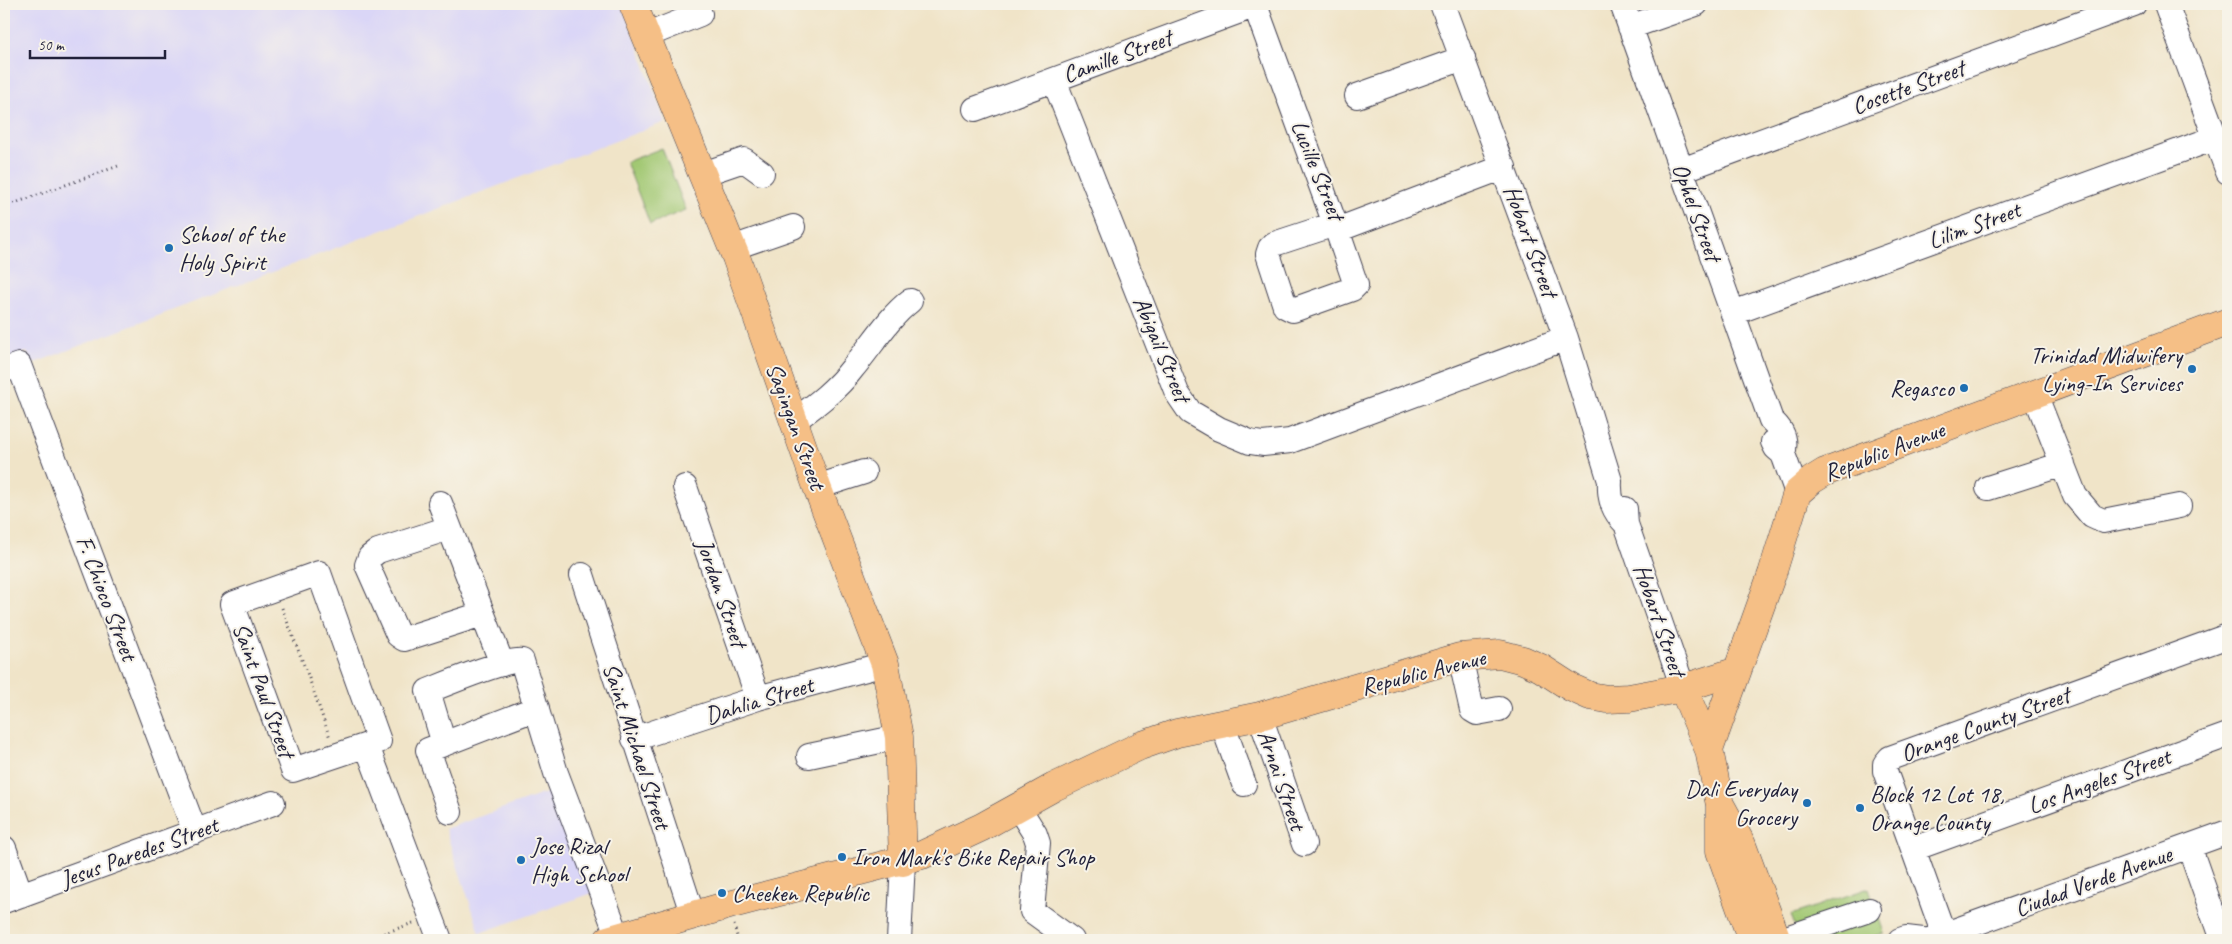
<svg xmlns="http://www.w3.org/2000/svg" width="2232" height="944" viewBox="0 0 2232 944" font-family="Caveat,sans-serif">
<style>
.built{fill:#dad6f7}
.green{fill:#a1c872;stroke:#627556}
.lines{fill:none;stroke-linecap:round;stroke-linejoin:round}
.minor-casing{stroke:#413f50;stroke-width:26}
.major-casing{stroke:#413f50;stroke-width:29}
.path{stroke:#413f50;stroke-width:3;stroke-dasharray:1 4;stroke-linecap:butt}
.minor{stroke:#fff;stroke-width:24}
.major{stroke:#f5bf86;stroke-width:28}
.poi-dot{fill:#1f6fb2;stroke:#f7f3e8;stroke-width:2}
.labels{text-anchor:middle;stroke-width:4;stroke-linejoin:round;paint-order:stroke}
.street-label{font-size:24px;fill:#22223b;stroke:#f7f3e8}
.poi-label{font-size:24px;fill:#22223b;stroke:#f7f3e8;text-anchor:start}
</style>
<rect width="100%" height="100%" fill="#f7f3e8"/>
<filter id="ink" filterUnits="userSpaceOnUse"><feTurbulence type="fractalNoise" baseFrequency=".02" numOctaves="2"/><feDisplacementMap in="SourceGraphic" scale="10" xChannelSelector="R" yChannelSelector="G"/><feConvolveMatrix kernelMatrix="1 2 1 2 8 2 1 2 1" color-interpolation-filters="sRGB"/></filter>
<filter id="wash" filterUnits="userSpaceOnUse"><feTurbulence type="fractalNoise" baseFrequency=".0096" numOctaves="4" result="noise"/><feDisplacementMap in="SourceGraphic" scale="20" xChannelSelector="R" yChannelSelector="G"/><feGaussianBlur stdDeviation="1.12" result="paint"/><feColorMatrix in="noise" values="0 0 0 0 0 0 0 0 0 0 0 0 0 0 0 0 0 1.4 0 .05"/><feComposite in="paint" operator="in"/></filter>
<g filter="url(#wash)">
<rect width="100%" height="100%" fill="#f0e4c8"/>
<path class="built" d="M 4,4 L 623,4 L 665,122 L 32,364 L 27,352 L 4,360 Z
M 562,787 L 598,891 L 480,933 L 445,829 Z"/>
<path class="green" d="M 662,148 L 686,210 L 650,224 L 626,162 Z
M 1869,888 L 1884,933 L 1862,940 L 1800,940 L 1791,915 Z"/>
</g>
<g filter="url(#ink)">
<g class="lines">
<g class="minor-casing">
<path id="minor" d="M 1442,4 L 1566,338 L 1610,481 C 1609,499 1613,511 1626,524
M 1622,4 L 1771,420 C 1782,429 1787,440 1783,454
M 2166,4 L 2228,172
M 1255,5 L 1335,224 L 1356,285 L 1352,289 L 1293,310 L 1285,306 L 1268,254 L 1270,248 L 1274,244 L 1335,224
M 1630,27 L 1696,4
M 645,36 L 700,14
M 1054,80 L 1177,393 L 1190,412 L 1219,429 L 1250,442 L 1263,444 L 1290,441 L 1566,338
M 1357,96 L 1463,58
M 975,109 L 1259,4
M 1682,170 L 2134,4
M 703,174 L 744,160 L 762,173
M 1337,230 L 1504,167
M 732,248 L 793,227
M 1733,313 L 2215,138
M 4,370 L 19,365 L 195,832
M 2035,394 L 2075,496 L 2092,516 L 2103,521 L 2179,506
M 794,421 C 814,406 836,390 852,369 C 871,347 887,319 910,301
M 1773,442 L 1776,448 L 1783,454 L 1797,493
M 685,487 L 758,698
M 817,487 L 864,472
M 1988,488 L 2063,464
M 440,503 L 502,664
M 1625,509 L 1626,524 L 1683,688
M 449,528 L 378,551 L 370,557 L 367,565 L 398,635 L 404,639 L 482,614
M 319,573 L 379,741 L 293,770 L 232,604 Z
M 582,575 L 693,916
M 1460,657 L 1472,710 L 1477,713 L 1499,709
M 1260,716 L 1304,844
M 1222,723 L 1244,784
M 634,739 L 758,698 L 885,664
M 444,744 L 428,691 C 443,685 510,657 522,661 L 556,773 L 618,937
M 367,746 L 440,940
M 809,756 L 899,737
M 1018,807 L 1035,834 L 1038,843 L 1032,911 L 1072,940
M 450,812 L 428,750 L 537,708
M 2189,846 L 2222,940
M 4,848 L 21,895
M 1913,849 L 2228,735
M 4,901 L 273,803
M 1944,935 L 1885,771 L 1885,764 L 1890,758 L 2228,636
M 899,940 L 903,862
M 1780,940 L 1869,910
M 1900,940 L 1906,938 L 1923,940
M 1929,940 L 2228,832"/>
</g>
<g class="major-casing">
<path id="major" d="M 633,4 L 736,257 L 817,487 L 885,664 L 899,737 L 903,862
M 1683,688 L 1709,750 L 1720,805 L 1720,851 L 1752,940
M 1709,750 L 1772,574 L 1797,493 L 1812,480 L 1825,472 L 2228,322
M 1722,808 L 1742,845 L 1777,940
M 608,940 L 729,905 L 922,855 L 982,827 L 1054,787 L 1140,746 L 1177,733 L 1260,716 L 1460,657 L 1500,654 L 1523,660 L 1541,668 L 1572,688 L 1590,696 L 1607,699 L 1629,698 L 1683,688 L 1737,671"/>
</g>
<path class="path" d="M 4,207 L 121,165
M 282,608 L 309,678 L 330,738
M 734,925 L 738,940
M 365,940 L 413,923"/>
<use href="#minor" class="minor"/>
<use href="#major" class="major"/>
</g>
</g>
<g class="poi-dot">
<circle cx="169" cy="248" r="5"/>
<circle cx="2192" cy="369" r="5"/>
<circle cx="1964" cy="388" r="5"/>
<circle cx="1807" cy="803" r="5"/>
<circle cx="1860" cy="808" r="5"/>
<circle cx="842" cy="857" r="5"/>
<circle cx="521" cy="860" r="5"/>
<circle cx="722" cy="893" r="5"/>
</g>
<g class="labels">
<g class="street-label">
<text transform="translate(1117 56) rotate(-20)" y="8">Camille Street</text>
<text transform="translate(1908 87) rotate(-20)" y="8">Cosette Street</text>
<text transform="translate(1318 170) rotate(68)" y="8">Lucille Street</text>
<text transform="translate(1697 212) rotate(70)" y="8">Ophel Street</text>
<text transform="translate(1974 225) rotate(-20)" y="8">Lilim Street</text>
<text transform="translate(1531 241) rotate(70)" y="8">Hobart Street</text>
<text transform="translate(1162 349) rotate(67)" y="8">Abigail Street</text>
<text transform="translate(796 426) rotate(70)" y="8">Sagingan Street</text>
<text transform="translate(1884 451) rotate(-21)" y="8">Republic Avenue</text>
<text transform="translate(722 593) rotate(71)" y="8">Jordan Street</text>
<text transform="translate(107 598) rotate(69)" y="8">F. Chioco Street</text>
<text transform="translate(1660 620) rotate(71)" y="8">Hobart Street</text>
<text transform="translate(1423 672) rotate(-14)" y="8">Republic Avenue</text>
<text transform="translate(264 690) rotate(70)" y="8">Saint Paul Street</text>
<text transform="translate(759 700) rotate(-17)" y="8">Dahlia Street</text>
<text transform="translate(1985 724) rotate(-20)" y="8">Orange County Street</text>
<text transform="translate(637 746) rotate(72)" y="8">Saint Michael Street</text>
<text transform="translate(1282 780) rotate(71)" y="8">Arnai Street</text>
<text transform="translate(2099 781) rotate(-20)" y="8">Los Angeles Street</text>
<text transform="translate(139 852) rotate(-20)" y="8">Jesus Paredes Street</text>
<text transform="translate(2093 881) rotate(-20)" y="8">Ciudad Verde Avenue</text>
</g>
<g class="poi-label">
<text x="179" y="242">School of the<tspan x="179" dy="28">Holy Spirit</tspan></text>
<text x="2182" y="363" text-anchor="end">Trinidad Midwifery<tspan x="2182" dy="28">Lying-In Services</tspan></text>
<text x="1954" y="396" text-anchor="end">Regasco</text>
<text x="1797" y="797" text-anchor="end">Dali Everyday<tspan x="1797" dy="28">Grocery</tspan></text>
<text x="1870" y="802">Block 12 Lot 18,<tspan x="1870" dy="28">Orange County</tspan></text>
<text x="531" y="854">Jose Rizal<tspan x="531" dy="28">High School</tspan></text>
<text x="852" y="865">Iron Mark's Bike Repair Shop</text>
<text x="732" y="901">Cheeken Republic</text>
</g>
</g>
<rect width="2232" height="944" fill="none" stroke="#f7f3e8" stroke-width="20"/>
<path d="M30 50v8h135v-8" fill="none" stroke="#22223b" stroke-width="2.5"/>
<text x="38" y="50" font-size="15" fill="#22223b" stroke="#f7f3e8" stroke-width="4" paint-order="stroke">50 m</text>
</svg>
